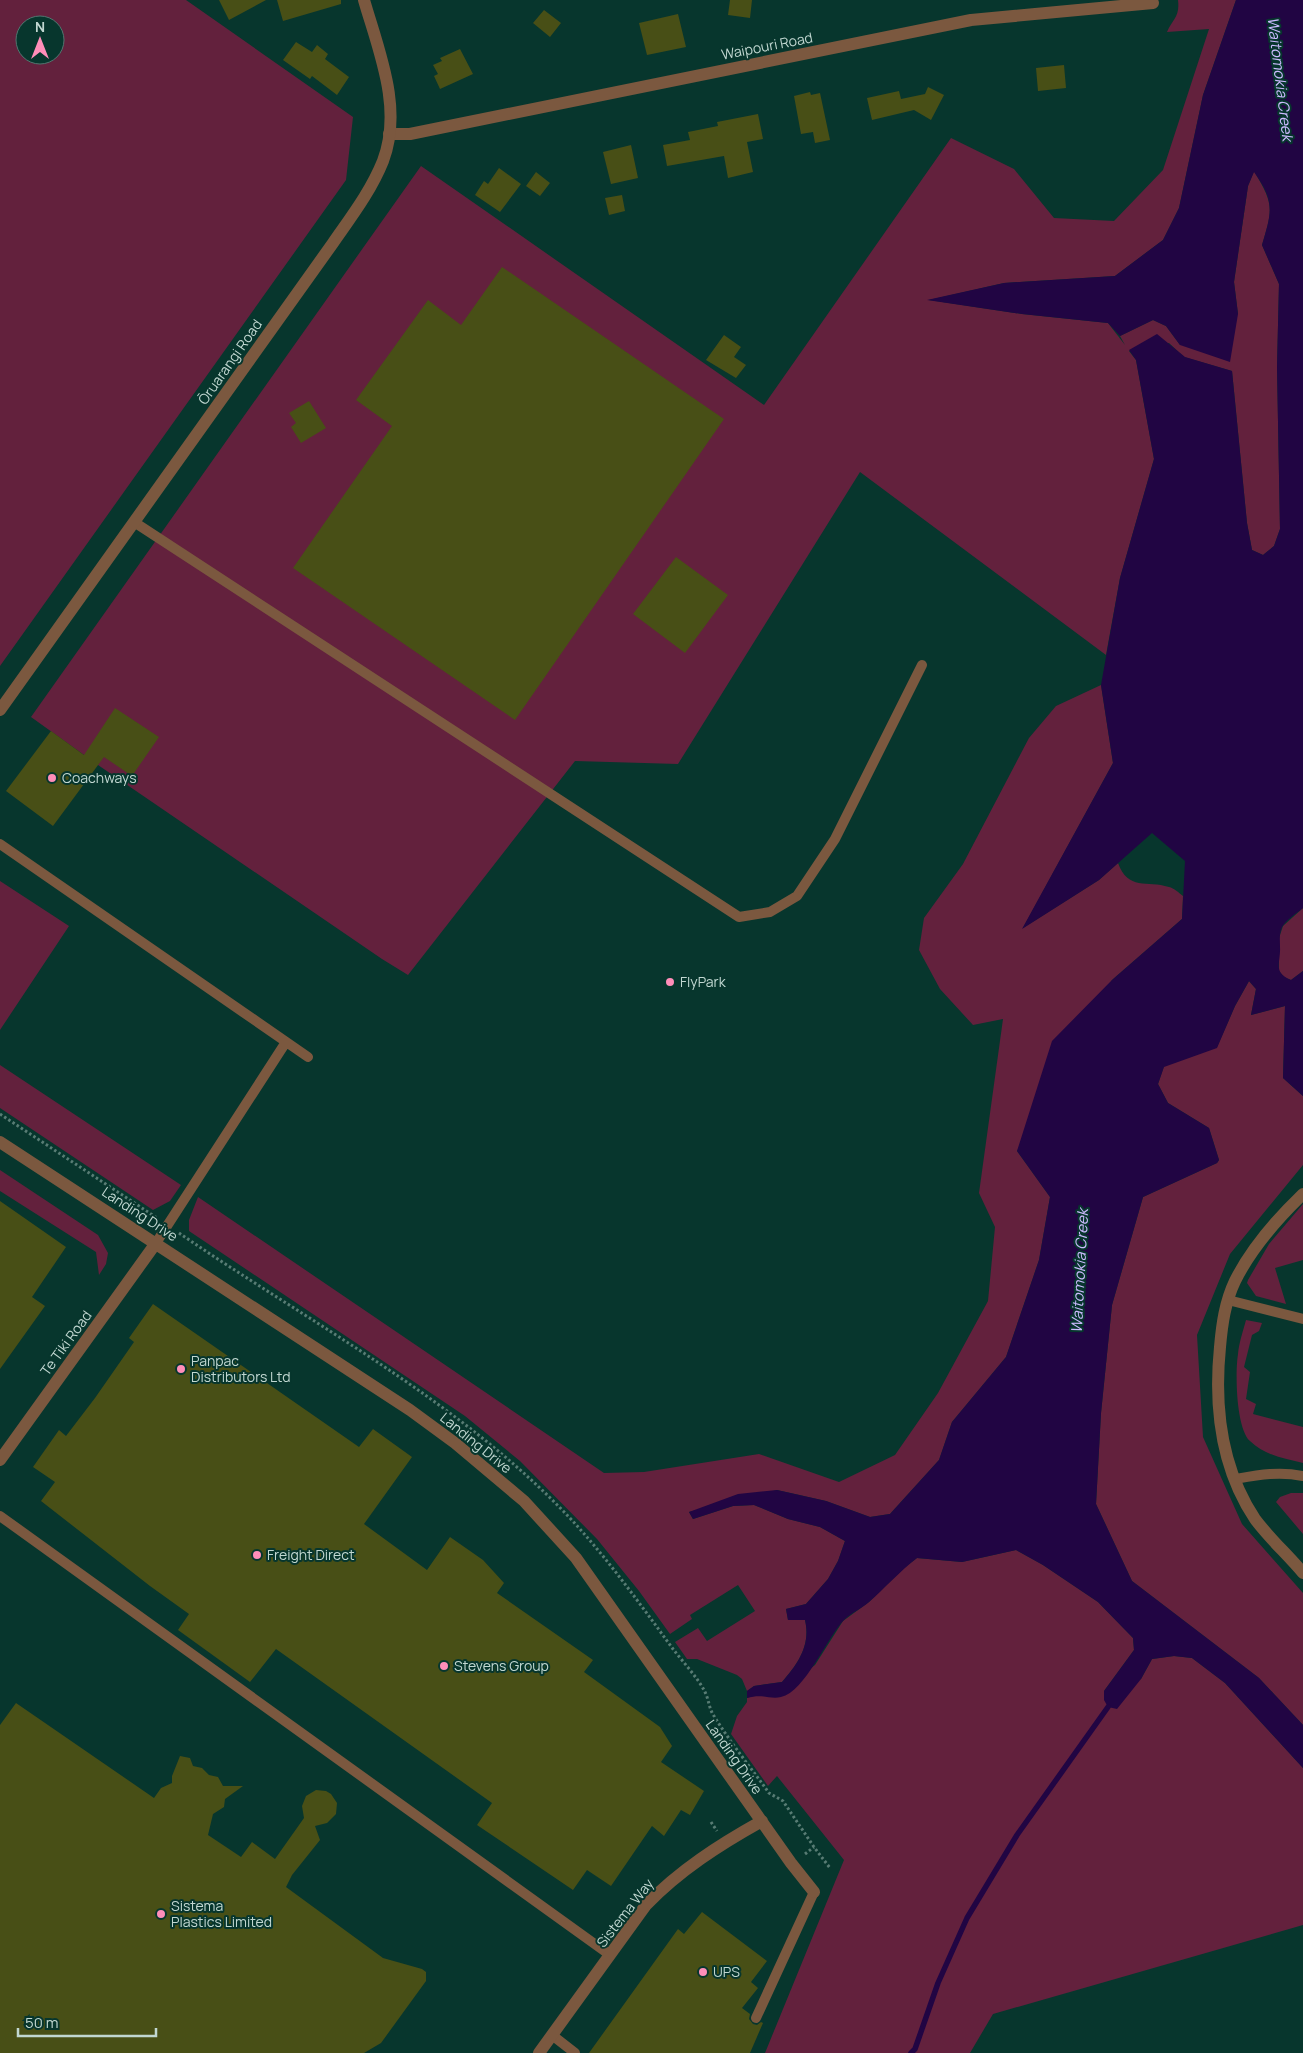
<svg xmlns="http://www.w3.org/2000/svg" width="1303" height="2053" viewBox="0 0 1303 2053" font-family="Manrope,sans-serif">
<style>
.green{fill:#63213d;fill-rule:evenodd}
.water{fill:#210543}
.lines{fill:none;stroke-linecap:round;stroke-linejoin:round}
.stream{stroke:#210543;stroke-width:5.5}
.building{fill:#484f16}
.path{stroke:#587c74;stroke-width:3;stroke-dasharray:2.5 2.5;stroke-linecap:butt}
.service{stroke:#7b583f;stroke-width:10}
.minor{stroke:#7b583f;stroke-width:12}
.tertiary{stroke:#7b583f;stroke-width:12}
.poi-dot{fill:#ff8eb9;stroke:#07362d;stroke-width:2}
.labels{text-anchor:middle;stroke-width:4;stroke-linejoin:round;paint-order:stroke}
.street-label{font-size:14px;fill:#c1d7d1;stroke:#07362d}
.poi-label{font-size:14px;fill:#c1d7d1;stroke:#07362d;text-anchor:start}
.water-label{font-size:15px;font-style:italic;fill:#ccbafe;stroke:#07362d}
</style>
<rect width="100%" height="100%" fill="#07362d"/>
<path class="green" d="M 0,0 L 186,0 L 353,117 L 346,180 L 0,666 ZM 25,25 L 55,25 L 55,55 L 25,55 Z
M 1178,0 L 1236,0 L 1203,95 L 1179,208 L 1163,240 L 1115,276 L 1004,283 L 929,300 L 1022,314 L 1108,323 L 1125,345 L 1120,336 L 1153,320 L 1166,326 L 1180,345 L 1238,314 L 1234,282 L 1248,186 L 1254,171 C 1274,205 1273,208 1262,245 L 1279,284 L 1277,367 L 1280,529 L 1274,546 L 1263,555 L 1252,550 L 1247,523 L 1232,371 L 1184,357 L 1169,343 L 1129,351 L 1136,360 L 1154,459 L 1120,578 L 1106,655 L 860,472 L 678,764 L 575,761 L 408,975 L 382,959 L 98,765 L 31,717 L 421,166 L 764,405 L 951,138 L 1014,169 L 1054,218 L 1114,221 L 1163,170 L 1209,29 L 1167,32 C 1173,18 1180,17 1178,0 Z
M 1101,685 L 1113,763 L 1023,928 L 1099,880 L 1118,863 C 1128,891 1147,880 1169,887 C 1174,888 1179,893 1183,896 L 1182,919 L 1112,980 L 1017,1151 L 1050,1197 L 1039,1260 L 1006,1357 L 952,1422 L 939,1460 L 890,1514 L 870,1517 L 826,1501 L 777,1490 L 689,1512 L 693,1519 L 733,1506 L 754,1505 L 788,1519 L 820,1527 L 845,1541 L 838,1561 L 828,1579 L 806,1604 L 786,1609 L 788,1620 L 805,1620 C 811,1645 798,1664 782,1682 L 754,1686 L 747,1691 L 742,1679 L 737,1675 L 697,1659 L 687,1659 L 675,1642 L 698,1628 L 707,1641 L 755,1611 L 738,1585 L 690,1615 L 692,1619 L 670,1634 L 639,1591 L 597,1539 L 520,1461 L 465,1416 L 189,1231 L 189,1220 L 198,1197 L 604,1473 L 644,1472 L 759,1454 L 839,1482 L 895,1455 L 938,1393 L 988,1301 L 995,1227 L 979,1193 L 1003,1019 L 973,1025 L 940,989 L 919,950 L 924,918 L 963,864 L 1029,738 L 1056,706 Z
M 0,881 L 69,926 L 0,1030 Z
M 1303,908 L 1303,971 L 1291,980 L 1284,977 L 1279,971 L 1279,938 L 1283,926 Z
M 1249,981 L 1256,989 L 1251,1015 L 1285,1006 L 1283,1078 L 1303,1096 L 1303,1165 L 1230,1254 L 1197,1335 L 1203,1437 L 1242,1524 L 1303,1593 L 1303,1725 L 1259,1678 L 1132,1581 L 1096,1504 L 1101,1413 L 1112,1305 L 1143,1197 L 1217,1163 L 1219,1160 L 1209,1128 L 1168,1103 L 1158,1084 L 1164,1066 L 1217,1047 L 1235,1006 Z
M 0,1065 L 181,1185 L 170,1201 L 153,1210 L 0,1108 Z
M 0,1170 L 98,1235 L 108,1253 L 106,1264 L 99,1275 L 96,1252 L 0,1191 Z
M 1303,1204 L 1303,1260 L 1275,1268 L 1286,1304 L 1256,1296 L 1247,1283 L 1248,1280 L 1269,1244 Z
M 1246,1320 L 1262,1323 L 1259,1331 L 1252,1335 L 1244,1367 L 1250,1372 L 1246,1399 L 1256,1404 L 1253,1414 L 1303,1427 L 1303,1463 C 1285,1459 1264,1455 1250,1441 C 1236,1428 1235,1373 1238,1354 C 1239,1343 1243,1331 1246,1320 Z
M 1291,1493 L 1303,1493 L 1303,1534 L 1276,1502 L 1280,1497 Z
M 1016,1550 L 1043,1565 L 1098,1602 L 1133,1638 L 1134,1650 L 1104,1691 L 1141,1679 L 1152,1659 L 1174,1656 L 1192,1658 L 1225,1683 L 1303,1768 L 1303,1925 L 993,2014 L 970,2053 L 765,2053 L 844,1860 L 777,1776 L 768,1786 L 731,1734 L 737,1716 L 747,1702 L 747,1698 L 758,1694 L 774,1697 L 815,1665 L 843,1621 L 869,1602 L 904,1568 L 917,1558 L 962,1562 Z"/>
<path class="water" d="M 1236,0 L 1303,0 L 1303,908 C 1297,913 1286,920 1282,927 C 1279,934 1280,940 1280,947 C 1281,962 1272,972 1291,980 L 1303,971 L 1303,1096 L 1283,1078 L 1285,1006 L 1251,1015 L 1256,989 L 1249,981 L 1235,1006 L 1217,1048 L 1164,1067 L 1158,1084 L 1168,1103 L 1209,1128 L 1219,1160 L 1217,1163 L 1143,1197 L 1112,1305 L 1101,1413 L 1096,1504 L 1132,1581 L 1259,1678 L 1303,1725 L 1303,1768 L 1225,1683 L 1192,1658 L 1174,1656 L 1152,1659 L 1141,1679 L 1117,1709 L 1108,1707 L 1104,1700 L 1104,1691 L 1134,1650 L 1133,1638 L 1098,1602 L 1043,1565 L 1016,1550 L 962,1562 L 917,1558 C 899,1572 885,1588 869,1602 C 861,1609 851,1613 844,1620 C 827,1637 805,1692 781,1697 C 770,1700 763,1693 747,1698 L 747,1691 L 754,1686 L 782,1682 C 798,1664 811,1645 805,1620 L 788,1620 L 786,1609 L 806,1604 L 828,1579 L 838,1561 L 845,1541 L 820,1527 L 788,1519 L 754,1505 L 733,1506 L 693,1519 L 689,1512 L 738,1494 L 777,1490 L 826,1501 L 870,1517 L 890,1514 L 939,1460 L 952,1422 L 1006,1357 L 1039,1260 L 1050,1197 L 1017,1151 L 1052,1041 L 1112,980 L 1182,919 L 1185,861 L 1152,833 L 1099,880 L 1022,929 L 1113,763 L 1101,685 L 1120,578 L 1154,459 L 1136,360 L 1129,350 L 1157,334 L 1185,357 L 1232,371 L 1247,523 L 1252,550 L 1263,555 L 1274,546 L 1280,529 L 1277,367 L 1279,284 L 1262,245 C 1272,212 1275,201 1254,172 L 1248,186 L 1234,282 L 1238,314 L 1230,362 L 1180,345 L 1166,326 L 1153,320 L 1120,336 L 1108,323 L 1022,314 L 927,300 L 1004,283 L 1115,276 L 1163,240 L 1179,208 L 1203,95 Z"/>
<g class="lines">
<path class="stream" d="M 911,2053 L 915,2049 L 938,1983 L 967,1918 L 1017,1835 L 1108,1707"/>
</g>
<path class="building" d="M 219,0 L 266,0 L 229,20 Z
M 277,0 L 341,0 L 341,4 L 283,21 Z
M 730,0 L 752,0 L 750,18 L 728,15 Z
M 544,10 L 561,23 L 550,37 L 533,23 Z
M 678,14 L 686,47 L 647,55 L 639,23 Z
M 296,42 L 312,52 L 317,45 L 328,54 L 325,59 L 349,77 L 337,95 L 312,76 L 310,79 L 283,60 Z
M 460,49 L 473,74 L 440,89 L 434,76 L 438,74 L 433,65 L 442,61 L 440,58 Z
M 1064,65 L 1066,88 L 1038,91 L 1036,68 Z
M 928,87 L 944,95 L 931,120 L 914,110 L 872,120 L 867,98 L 899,91 L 901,99 L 925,94 Z
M 810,92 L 811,95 L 820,93 L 830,140 L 815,143 L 813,132 L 801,134 L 794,96 Z
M 758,114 L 763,139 L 747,142 L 753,172 L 728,178 L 724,156 L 667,166 L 663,145 L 690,140 L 688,132 L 718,126 L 717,122 Z
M 631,145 L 638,178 L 611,184 L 603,152 Z
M 499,168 L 521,184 L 500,212 L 475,195 L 484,181 L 488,184 Z
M 536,172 L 550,183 L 540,196 L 526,186 Z
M 622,195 L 625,211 L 609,215 L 605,198 Z
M 502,267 L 724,419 L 515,720 L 293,568 L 392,426 L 356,400 L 428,300 L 461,325 Z
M 724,335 L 741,347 L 734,357 L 746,365 L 736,378 L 706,360 Z
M 309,401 L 326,428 L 301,443 L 291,427 L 296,423 L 289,413 Z
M 676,557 L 728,595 L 685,653 L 633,614 Z
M 115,708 L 159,737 L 132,776 L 104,757 L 53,826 L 6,791 L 51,731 L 84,755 Z
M 0,1201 L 66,1247 L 32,1297 L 45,1306 L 0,1369 Z
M 153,1304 L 359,1447 L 373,1429 L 412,1457 L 364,1524 L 427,1570 L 450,1537 L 483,1560 L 504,1583 L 497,1593 L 593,1660 L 584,1672 L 660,1727 L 672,1746 L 661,1762 L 704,1791 L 690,1815 L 681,1810 L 664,1836 L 652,1826 L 611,1886 L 587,1870 L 573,1890 L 477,1825 L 492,1803 L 276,1649 L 250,1682 L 178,1630 L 189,1614 L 150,1586 L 41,1501 L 55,1482 L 33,1467 L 59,1430 L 66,1436 L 95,1398 L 134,1342 L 129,1338 Z
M 16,1703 L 154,1798 L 161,1788 L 172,1783 L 172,1776 L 180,1756 L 190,1758 L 193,1766 L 202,1768 L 209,1775 L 218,1777 L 223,1786 L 243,1786 L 225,1799 L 224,1807 L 213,1814 L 208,1835 L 241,1857 L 252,1842 L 275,1859 L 304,1818 L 302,1806 L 306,1796 L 316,1790 L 326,1791 L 331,1794 L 337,1803 L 336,1814 L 327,1823 L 315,1826 L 320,1840 L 292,1875 L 286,1887 L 383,1958 L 422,1969 L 426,1972 L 426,1981 L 381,2043 L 364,2053 L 0,2053 L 0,1725 Z
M 702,1912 L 767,1961 L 751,1982 L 758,1988 L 742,2008 L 750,2014 L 749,2019 L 753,2024 L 757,2025 L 761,2022 L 763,2023 L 750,2053 L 589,2053 L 678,1929 L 684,1934 Z"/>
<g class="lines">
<path class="path" d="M 0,1114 L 157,1218
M 179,1233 C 313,1325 469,1406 579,1528 C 613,1566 643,1608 673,1649 C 683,1662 698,1678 705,1692 C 709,1700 709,1709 714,1716 C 730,1742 751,1768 769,1793 L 783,1801 L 814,1847 L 830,1868
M 711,1822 L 717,1831
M 805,1854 L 814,1847"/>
<path class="service" d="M 134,522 L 739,917 L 770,912 L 797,896 L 835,839 L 922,665
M 0,844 L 308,1057
M 156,1243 L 286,1042
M 1228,1300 L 1303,1319
M 1235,1479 C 1258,1475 1279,1471 1303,1476
M 0,1516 L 610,1955
M 756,2018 L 814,1892
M 552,2035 L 575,2053"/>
<path class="minor" d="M 389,134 L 410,134 L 971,20 L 1153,3
M 0,1142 L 410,1410 L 455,1443 L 524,1501 L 576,1558 L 791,1863 L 814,1892
M 1303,1194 C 1277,1219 1251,1249 1235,1281 C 1225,1302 1222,1324 1220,1347 C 1214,1407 1221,1468 1255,1519 C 1269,1538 1288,1555 1303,1573
M 0,1460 L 156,1243
M 539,2053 L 646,1905 C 680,1870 719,1845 762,1821"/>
<path class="tertiary" d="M 0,710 L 333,243 C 351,217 371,191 383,161 C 403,108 379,52 364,0"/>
</g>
<g class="poi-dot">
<circle cx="52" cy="778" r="5"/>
<circle cx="670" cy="982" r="5"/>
<circle cx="181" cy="1369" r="5"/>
<circle cx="257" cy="1555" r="5"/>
<circle cx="444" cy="1666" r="5"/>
<circle cx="161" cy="1914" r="5"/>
<circle cx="703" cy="1972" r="5"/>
</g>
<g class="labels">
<g class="street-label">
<text transform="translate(767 46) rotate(-11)" y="5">Waipouri Road</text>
<text transform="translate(230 362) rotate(-55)" y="5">Ōruarangi Road</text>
<text transform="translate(140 1214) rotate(33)" y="5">Landing Drive</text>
<text transform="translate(66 1343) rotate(-54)" y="5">Te Tiki Road</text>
<text transform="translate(476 1443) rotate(39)" y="5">Landing Drive</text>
<text transform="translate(734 1757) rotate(55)" y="5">Landing Drive</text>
<text transform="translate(625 1913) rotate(-52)" y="5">Sistema Way</text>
</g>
<g class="poi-label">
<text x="62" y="783">Coachways</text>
<text x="680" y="987">FlyPark</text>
<text x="191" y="1366">Panpac<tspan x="191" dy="16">Distributors Ltd</tspan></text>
<text x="267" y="1560">Freight Direct</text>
<text x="454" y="1671">Stevens Group</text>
<text x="171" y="1911">Sistema<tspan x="171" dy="16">Plastics Limited</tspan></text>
<text x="713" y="1977">UPS</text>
</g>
<g class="water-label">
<text transform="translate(1280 79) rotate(83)" y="5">Waitomokia Creek</text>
<text transform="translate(1080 1271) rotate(-87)" y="5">Waitomokia Creek</text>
</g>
</g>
<g transform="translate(40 40)"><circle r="24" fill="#07362d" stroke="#51766f"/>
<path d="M0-4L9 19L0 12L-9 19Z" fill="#ff8eb9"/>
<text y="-8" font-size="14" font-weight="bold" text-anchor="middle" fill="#c1d7d1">N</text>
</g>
<path d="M18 2028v8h138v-8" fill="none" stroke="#c1d7d1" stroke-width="2.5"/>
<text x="25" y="2028" font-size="15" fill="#c1d7d1" stroke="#07362d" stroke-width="4" paint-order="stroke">50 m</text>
</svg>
